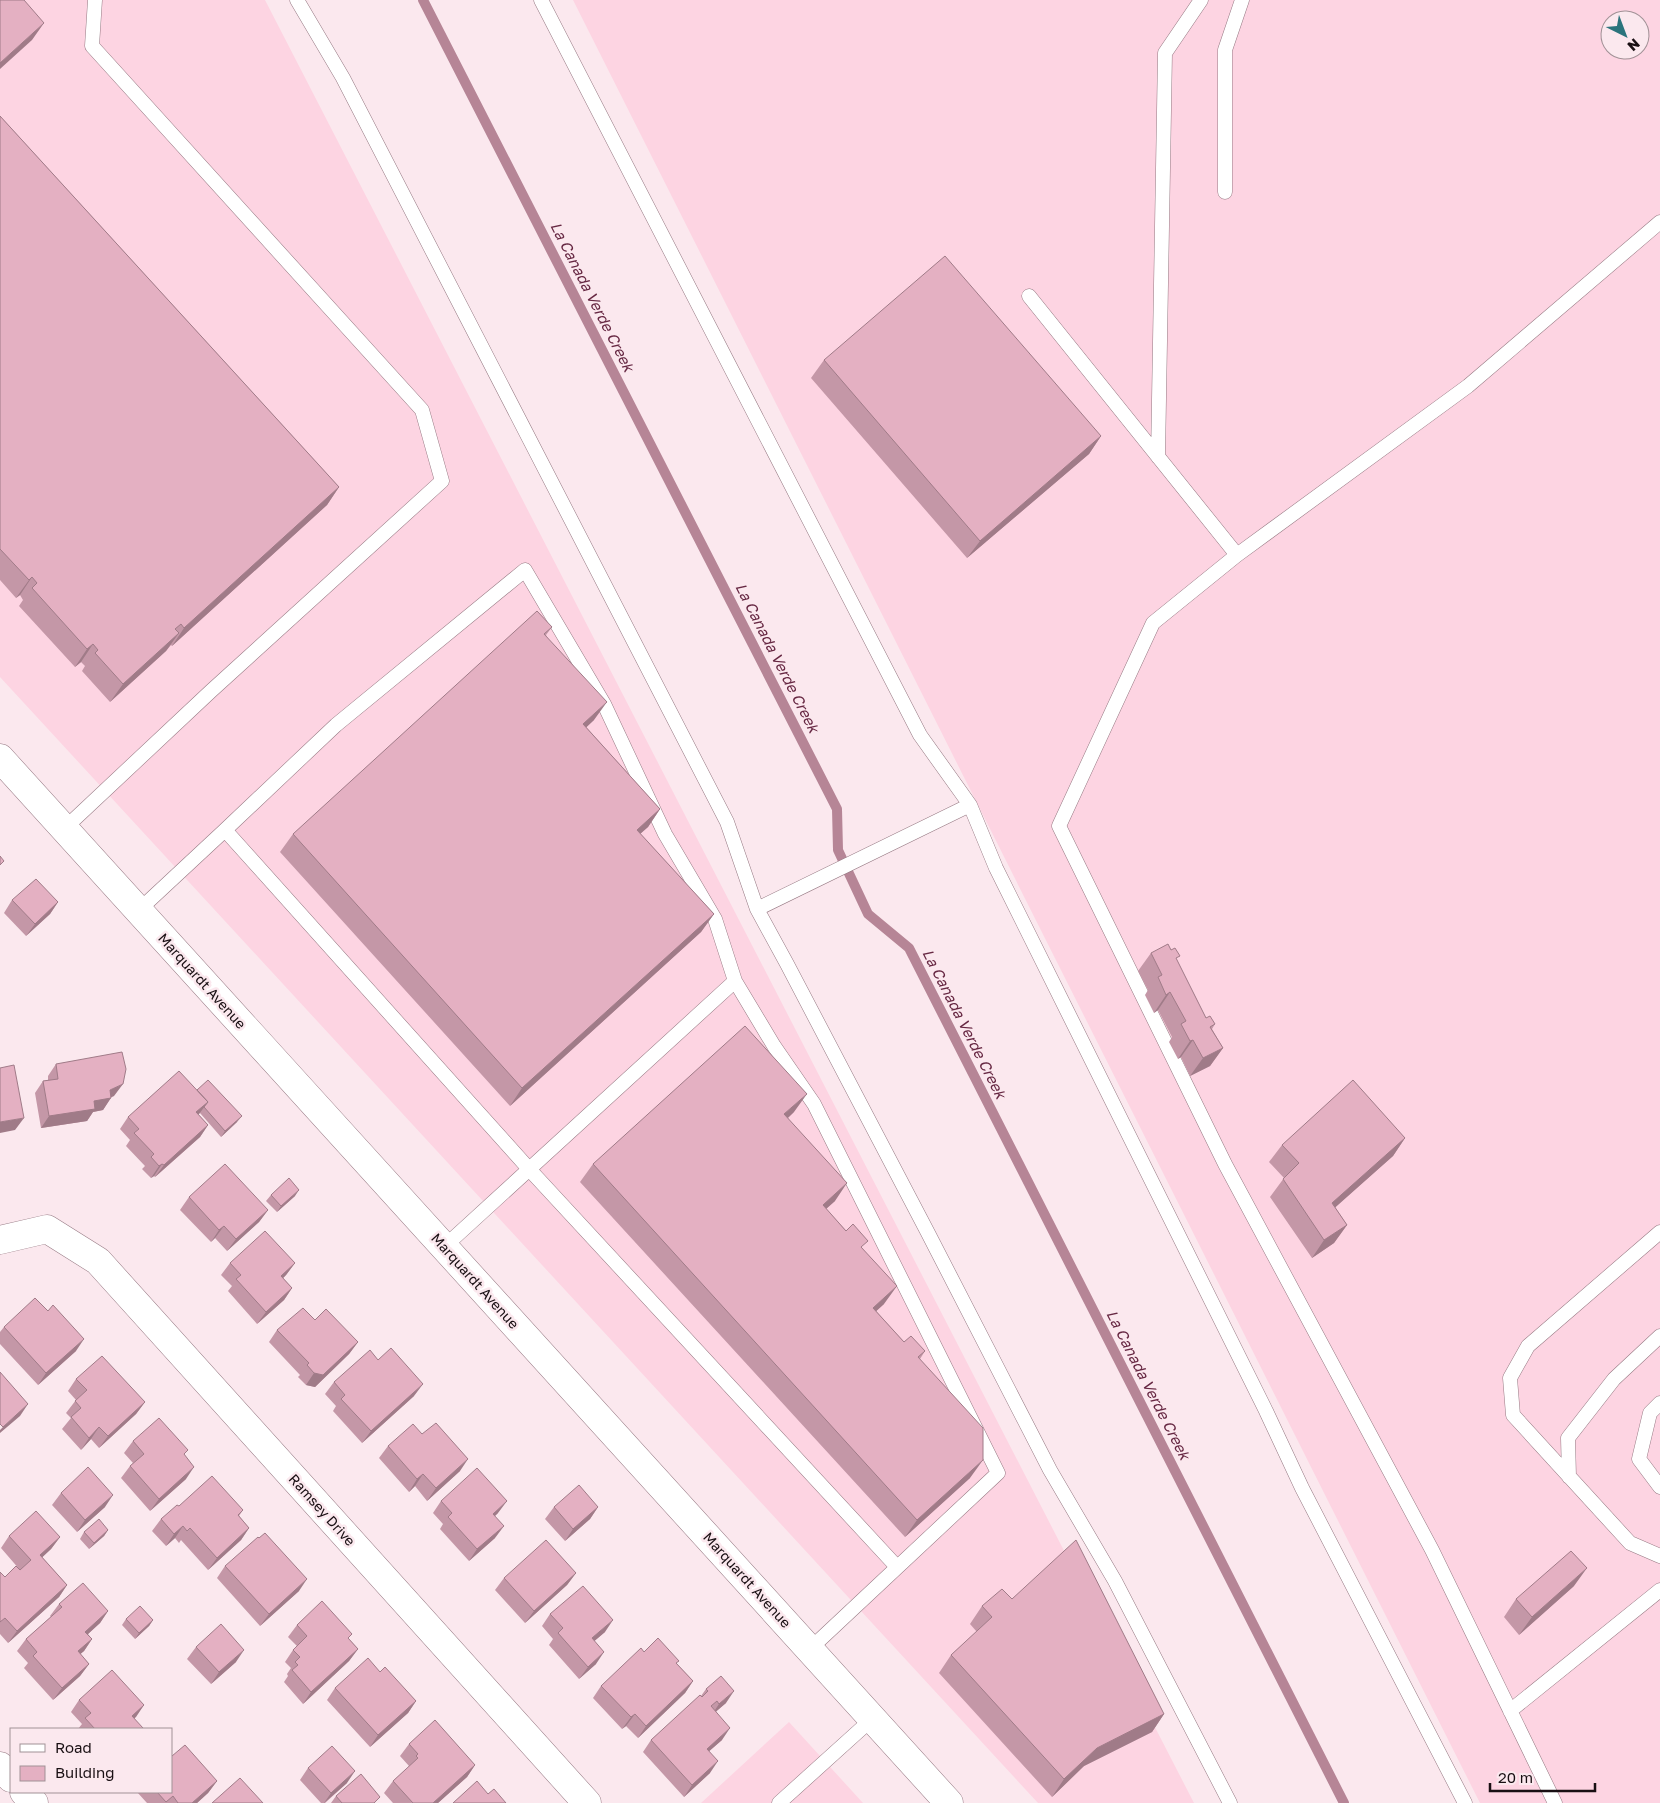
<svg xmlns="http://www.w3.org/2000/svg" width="1660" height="1803" viewBox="0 0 1660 1803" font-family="'Golos Text',sans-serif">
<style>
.built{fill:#fdd4e2;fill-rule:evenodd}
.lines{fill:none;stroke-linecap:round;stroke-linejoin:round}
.stream{stroke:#b68596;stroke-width:10}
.service-casing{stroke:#967983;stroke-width:15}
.minor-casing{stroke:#967983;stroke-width:29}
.tertiary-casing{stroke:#967983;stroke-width:29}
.service{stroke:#fff;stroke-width:14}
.minor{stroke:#fff;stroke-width:28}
.tertiary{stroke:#fff;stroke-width:28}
.wall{fill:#c497a7}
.shaded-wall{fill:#a07b88}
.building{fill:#e4b0c2;stroke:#a07b88}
.labels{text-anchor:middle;stroke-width:5;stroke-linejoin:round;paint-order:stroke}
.street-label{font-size:14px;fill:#190f13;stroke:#fbe8ee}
.water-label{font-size:15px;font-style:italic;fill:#672843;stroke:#fbe8ee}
</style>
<rect width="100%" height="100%" fill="#fbe8ee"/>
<path class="built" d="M 0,0 L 265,0 L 1194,1803 L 1038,1803 L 0,677 Z
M 573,0 L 1660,0 L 1660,1803 L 1480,1803 ZM 1610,20 L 1640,20 L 1640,50 L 1610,50 Z
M 789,1722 L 863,1803 L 701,1803 Z"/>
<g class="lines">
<path class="stream" d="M 423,0 L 837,809 L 838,850 L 868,914 L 909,948 L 1344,1803"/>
<g class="service-casing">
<path id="service" d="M 297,0 L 343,78 L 727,822 L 757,909 L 787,964 L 928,1233 L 1050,1470 L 1115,1581 L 1230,1803
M 541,0 L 920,735 L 970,805 L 996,868 L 1266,1411 L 1302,1488 L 1465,1803
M 1225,192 L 1225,50 L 1242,0
M 1029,296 L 1237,555
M 1158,457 L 1165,53 L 1201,0
M 64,829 L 211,691 L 442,481 L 422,410 L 92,46 L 95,0
M 225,830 L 336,725 L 525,570 L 604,704 L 665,834 L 715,919 L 735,981
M 757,909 L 970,805
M 138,911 L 225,830 L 529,1169 L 897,1567
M 1660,1232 L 1528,1346 L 1510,1378 L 1513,1415 L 1630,1543 L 1660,1556
M 444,1247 L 735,981 L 774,1046 L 814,1104 L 998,1473 L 810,1649
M 1660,1403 L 1650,1413 L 1639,1459 L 1660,1487
M 1569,1477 L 1568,1438 L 1614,1379 L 1660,1336
M 1510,1711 L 1660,1590
M 779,1803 L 872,1719
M 1555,1803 L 1432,1550 L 1225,1164 L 1059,826 L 1153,623 L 1237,555 L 1468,386 L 1660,222"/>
</g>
<g class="minor-casing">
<path id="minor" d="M 0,1240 L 47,1229 L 98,1261 L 587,1803
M 0,1766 L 11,1778
M 24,1792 L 34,1803"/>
</g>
<g class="tertiary-casing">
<path id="tertiary" d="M 0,758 L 949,1803"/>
</g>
<use href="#service" class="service"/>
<use href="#minor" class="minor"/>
<use href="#tertiary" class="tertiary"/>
</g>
<path class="wall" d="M 0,116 L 339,487 L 327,505 L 172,646 L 171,645 L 166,651 L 110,702 L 82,671 L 85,666 L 81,662 L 75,667 L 19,606 L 23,600 L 20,595 L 16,598 L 0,580 Z
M 824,360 L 1101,436 L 1089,454 L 967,558 L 811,378 Z
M 552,627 L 546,635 L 594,720 L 586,727 L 660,809 L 648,827 L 640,834 L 714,914 L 701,932 L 510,1106 L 280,852 L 293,834 Z
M 12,900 L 58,902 L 50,914 L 26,936 L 4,913 Z
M 1171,950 L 1177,961 L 1206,1018 L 1215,1024 L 1212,1029 L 1223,1048 L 1210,1066 L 1190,1076 L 1181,1057 L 1178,1059 L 1169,1042 L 1172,1037 L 1158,1010 L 1154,1013 L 1145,995 L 1148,990 L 1138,971 L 1151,953 Z
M 56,1064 L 114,1096 L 111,1097 L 103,1110 L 93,1112 L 87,1121 L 41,1128 L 35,1093 L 43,1081 L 48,1080 L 48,1076 Z
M 197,1090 L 237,1122 L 221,1137 L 200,1113 L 198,1114 L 208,1125 L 200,1137 L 155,1177 L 154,1176 L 151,1178 L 142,1169 L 145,1166 L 126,1146 L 130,1140 L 120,1129 L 128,1117 Z
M 794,1112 L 788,1118 L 835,1201 L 826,1209 L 863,1249 L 884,1304 L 876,1311 L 904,1342 L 925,1351 L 920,1359 L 970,1478 L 905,1537 L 580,1182 L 593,1164 Z
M 1405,1138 L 1393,1156 L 1335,1207 L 1347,1225 L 1334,1243 L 1312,1258 L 1270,1197 L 1284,1178 L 1269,1162 L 1282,1145 Z
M 271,1195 L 295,1196 L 277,1212 L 266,1201 Z
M 189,1197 L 268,1210 L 259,1222 L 227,1251 L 215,1238 L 211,1242 L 180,1210 Z
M 230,1263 L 295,1263 L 286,1275 L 283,1278 L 292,1288 L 284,1300 L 257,1324 L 228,1291 L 232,1286 L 221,1275 Z
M 48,1311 L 76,1351 L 38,1385 L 0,1344 L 0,1332 L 4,1327 Z
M 315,1320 L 358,1342 L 349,1354 L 315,1387 L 306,1385 L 298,1377 L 300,1375 L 269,1342 L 277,1330 Z
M 378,1360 L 414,1396 L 362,1443 L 333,1411 L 336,1406 L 325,1394 L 334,1382 Z
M 76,1379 L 145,1402 L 136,1414 L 99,1448 L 91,1439 L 81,1450 L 62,1429 L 71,1418 L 66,1413 L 76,1400 L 68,1391 Z
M 422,1434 L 460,1471 L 427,1501 L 415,1486 L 409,1492 L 379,1458 L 388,1446 Z
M 133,1441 L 185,1456 L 186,1479 L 150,1511 L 121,1478 L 130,1466 L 133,1463 L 124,1453 Z
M 61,1493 L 105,1507 L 77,1532 L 52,1505 Z
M 441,1501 L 498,1513 L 495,1516 L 495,1538 L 469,1561 L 440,1529 L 443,1524 L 433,1513 Z
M 179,1506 L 243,1510 L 239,1516 L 249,1528 L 241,1540 L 208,1570 L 181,1540 L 179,1543 L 175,1538 L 166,1546 L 152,1531 L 161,1519 Z
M 554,1507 L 598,1507 L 590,1519 L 565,1541 L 545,1519 Z
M 108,1530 L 104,1536 L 89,1549 L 80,1539 L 84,1532 Z
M 9,1536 L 60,1537 L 51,1549 L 42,1557 L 67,1585 L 59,1597 L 8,1643 L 0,1634 L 0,1572 L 5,1577 L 20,1570 L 1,1548 Z
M 225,1566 L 299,1591 L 260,1626 L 217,1578 Z
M 576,1573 L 567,1585 L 525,1623 L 495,1590 L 504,1578 Z
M 1574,1586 L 1519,1635 L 1504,1617 L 1516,1599 Z
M 1012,1599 L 1164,1714 L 1152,1732 L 1084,1766 L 1052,1797 L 939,1673 L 951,1655 L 977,1632 L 970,1624 L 982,1606 Z
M 59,1604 L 108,1611 L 100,1623 L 88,1634 L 92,1639 L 84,1651 L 80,1654 L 89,1664 L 80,1676 L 53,1700 L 24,1668 L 28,1663 L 17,1651 L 26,1639 L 51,1617 L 50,1616 Z
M 550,1614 L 605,1632 L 594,1641 L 596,1664 L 579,1679 L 549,1645 L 553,1639 L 542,1626 Z
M 126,1619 L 153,1620 L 149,1626 L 135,1639 L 122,1625 Z
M 297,1625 L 349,1639 L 358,1649 L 349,1661 L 303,1704 L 284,1682 L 288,1676 L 287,1674 L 291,1668 L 285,1662 L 293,1650 L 297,1646 L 288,1637 Z
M 196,1647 L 236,1662 L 211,1684 L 187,1659 Z
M 644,1652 L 677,1664 L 693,1681 L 685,1693 L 638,1738 L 626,1726 L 622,1729 L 593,1698 L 601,1686 Z
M 380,1672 L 416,1701 L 408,1713 L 370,1747 L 327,1700 L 335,1688 Z
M 706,1689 L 726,1703 L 716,1711 L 722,1740 L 709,1751 L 710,1773 L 684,1797 L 643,1752 L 651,1740 L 701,1696 Z
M 79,1700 L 144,1705 L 134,1718 L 142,1729 L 78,1729 L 82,1724 L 71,1712 Z
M 409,1744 L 475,1765 L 467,1777 L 438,1803 L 393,1803 L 384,1793 L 393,1781 L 408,1768 L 409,1766 L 400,1756 Z
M 308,1768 L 347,1783 L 325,1803 L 321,1803 L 300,1780 Z
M 217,1781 L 208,1793 L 197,1803 L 147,1803 L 137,1792 L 171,1792 Z
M 336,1796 L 376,1803 L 331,1803 Z"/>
<path class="shaded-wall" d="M 44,23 L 32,40 L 0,69 L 0,63 Z
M 1101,436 L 1089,454 L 967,558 L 980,541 Z
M 339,487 L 327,505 L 172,646 L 184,628 Z
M 32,577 L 20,595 L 16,598 L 29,580 Z
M 179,633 L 166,651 L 110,702 L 123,684 Z
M 93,644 L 81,662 L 75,667 L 87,649 Z
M 607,702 L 594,720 L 571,742 L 583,724 Z
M 660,809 L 648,827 L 624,848 L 637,830 Z
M 58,902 L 50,914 L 26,936 L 35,924 Z
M 714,914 L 701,932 L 510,1106 L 522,1088 Z
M 1170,992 L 1158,1010 L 1154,1013 L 1166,995 Z
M 1193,1040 L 1181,1057 L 1178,1059 L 1190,1041 Z
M 1223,1048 L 1210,1066 L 1190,1076 L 1203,1058 Z
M 123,1084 L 114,1096 L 109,1098 L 111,1098 L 103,1110 L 93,1112 L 87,1121 L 41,1128 L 49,1116 L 94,1101 L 110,1090 Z
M 807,1094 L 794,1112 L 772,1132 L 784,1114 Z
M 208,1102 L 199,1114 L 188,1124 L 196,1112 Z
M 242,1116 L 237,1122 L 221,1137 L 225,1131 Z
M 24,1118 L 15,1130 L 0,1133 L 0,1122 Z
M 208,1125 L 200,1137 L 155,1177 L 164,1165 Z
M 1405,1138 L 1393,1156 L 1320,1221 L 1332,1203 Z
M 162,1164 L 154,1176 L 151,1178 L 159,1166 Z
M 847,1183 L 835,1201 L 810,1223 L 823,1205 Z
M 299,1190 L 295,1196 L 277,1212 L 281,1206 Z
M 268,1210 L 259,1222 L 227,1251 L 236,1239 Z
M 1347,1225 L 1334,1243 L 1312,1258 L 1324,1240 Z
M 224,1226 L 215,1238 L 211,1242 L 219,1230 Z
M 295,1263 L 286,1275 L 273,1288 L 281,1276 Z
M 897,1286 L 884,1304 L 860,1326 L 873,1308 Z
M 292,1288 L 284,1300 L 257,1324 L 266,1312 Z
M 84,1339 L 76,1351 L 38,1385 L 46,1373 Z
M 358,1342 L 349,1354 L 315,1387 L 306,1385 L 314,1373 Z
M 423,1384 L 414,1396 L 362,1443 L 371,1431 Z
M 145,1402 L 136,1414 L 99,1448 L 108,1436 Z
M 28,1404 L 20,1416 L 0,1433 L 0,1430 L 3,1427 Z
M 99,1427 L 91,1439 L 81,1450 L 89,1438 Z
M 468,1459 L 460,1471 L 427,1501 L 436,1488 Z
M 983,1460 L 970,1478 L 905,1537 L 917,1520 Z
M 194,1467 L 186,1479 L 150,1511 L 159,1499 Z
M 423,1474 L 415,1486 L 409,1492 L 417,1479 Z
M 113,1495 L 105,1507 L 77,1532 L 85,1520 Z
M 507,1501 L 498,1513 L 484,1526 L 493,1514 Z
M 598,1507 L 590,1519 L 565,1541 L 573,1529 Z
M 183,1526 L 175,1538 L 166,1546 L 174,1534 Z
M 504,1526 L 495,1538 L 469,1561 L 477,1549 Z
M 249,1528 L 241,1540 L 208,1570 L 217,1558 Z
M 108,1530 L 104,1536 L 89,1549 L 94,1543 Z
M 60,1537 L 51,1549 L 32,1567 L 40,1555 Z
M 1587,1568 L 1574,1586 L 1519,1635 L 1532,1617 Z
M 576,1573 L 567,1585 L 525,1623 L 534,1611 Z
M 307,1579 L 299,1591 L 260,1626 L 269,1614 Z
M 67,1585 L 59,1597 L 8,1643 L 17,1631 Z
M 108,1611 L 100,1623 L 77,1644 L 85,1632 Z
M 153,1620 L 149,1626 L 135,1639 L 139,1633 Z
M 613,1620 L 605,1632 L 584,1650 L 592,1638 Z
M 92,1639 L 84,1651 L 70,1663 L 78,1651 Z
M 358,1649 L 349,1661 L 303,1704 L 311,1692 Z
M 244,1650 L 236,1662 L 211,1684 L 219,1672 Z
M 604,1652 L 596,1664 L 579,1679 L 588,1667 Z
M 89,1664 L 80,1676 L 53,1700 L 62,1688 Z
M 693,1681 L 685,1693 L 638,1738 L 646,1726 Z
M 734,1691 L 726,1703 L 711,1716 L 719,1704 Z
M 416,1701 L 408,1713 L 370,1747 L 378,1735 Z
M 144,1705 L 136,1717 L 124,1728 L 132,1716 Z
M 635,1714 L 626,1726 L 622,1729 L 631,1717 Z
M 1164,1714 L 1152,1732 L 1084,1766 L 1052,1797 L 1064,1779 L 1097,1748 Z
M 730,1728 L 722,1740 L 698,1761 L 707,1749 Z
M 718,1761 L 710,1773 L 684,1797 L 692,1785 Z
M 475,1765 L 467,1777 L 438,1803 L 433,1803 Z
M 355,1771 L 347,1783 L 324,1803 L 331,1793 Z
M 217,1781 L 208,1793 L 197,1803 L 192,1803 Z"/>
<path class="building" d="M 0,0 L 24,0 L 44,23 L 0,63 Z
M 0,116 L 339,487 L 184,628 L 181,624 L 175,629 L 179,633 L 123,684 L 95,653 L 98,650 L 93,644 L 87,649 L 32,588 L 37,583 L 32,577 L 29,580 L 0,549 Z
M 945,256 L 1101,436 L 980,541 L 824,360 Z
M 537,611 L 552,627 L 544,634 L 607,702 L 583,724 L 660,809 L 637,830 L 714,914 L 522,1088 L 293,834 Z
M 0,856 L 4,861 L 0,865 Z
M 36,879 L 58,902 L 35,924 L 12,900 Z
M 1168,944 L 1171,950 L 1175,948 L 1180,956 L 1176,958 L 1206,1018 L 1210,1016 L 1215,1024 L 1210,1027 L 1223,1048 L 1203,1058 L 1193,1040 L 1190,1041 L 1181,1024 L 1186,1021 L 1170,992 L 1166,995 L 1158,977 L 1162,975 L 1151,953 Z
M 745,1026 L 807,1094 L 784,1114 L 847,1183 L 823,1205 L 846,1231 L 853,1224 L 868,1241 L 861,1247 L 897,1286 L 873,1308 L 904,1342 L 911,1336 L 925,1351 L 918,1357 L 983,1428 L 983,1460 L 917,1520 L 593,1164 Z
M 122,1052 L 126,1069 L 123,1084 L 110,1090 L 111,1098 L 94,1101 L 95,1109 L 49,1116 L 43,1081 L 58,1079 L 56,1064 Z
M 14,1065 L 24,1118 L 0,1122 L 0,1068 Z
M 179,1071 L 208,1102 L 196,1112 L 208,1125 L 164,1165 L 162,1164 L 159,1166 L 151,1157 L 154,1154 L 134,1133 L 139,1129 L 128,1117 Z
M 208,1080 L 242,1116 L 225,1131 L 204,1107 L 208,1102 L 197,1090 Z
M 1353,1080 L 1405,1138 L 1332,1203 L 1347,1225 L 1324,1240 L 1283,1179 L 1299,1163 L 1282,1145 Z
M 225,1164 L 268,1210 L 236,1239 L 224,1226 L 219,1230 L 189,1197 Z
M 289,1178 L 299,1190 L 281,1206 L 271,1195 Z
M 265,1231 L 295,1263 L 281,1276 L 292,1288 L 266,1312 L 236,1279 L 241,1275 L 230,1263 Z
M 35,1298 L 48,1311 L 53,1305 L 84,1339 L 46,1373 L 4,1327 Z
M 303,1308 L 315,1320 L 326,1309 L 358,1342 L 323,1375 L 314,1373 L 307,1365 L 309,1363 L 277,1330 Z
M 391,1348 L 423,1384 L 371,1431 L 341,1399 L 345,1395 L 334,1382 L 370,1350 L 378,1360 Z
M 102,1356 L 145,1402 L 108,1436 L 99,1427 L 89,1438 L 71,1417 L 81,1408 L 75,1401 L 87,1390 L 76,1379 Z
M 0,1372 L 28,1404 L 3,1427 L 0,1424 Z
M 159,1418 L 188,1450 L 184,1454 L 194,1467 L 159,1499 L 130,1466 L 144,1454 L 133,1441 Z
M 436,1423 L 468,1459 L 436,1488 L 423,1474 L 417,1479 L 388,1446 L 413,1424 L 422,1434 Z
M 88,1467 L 113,1495 L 85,1520 L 61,1493 Z
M 477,1468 L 507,1501 L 493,1514 L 504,1526 L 477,1549 L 448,1517 L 452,1513 L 441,1501 Z
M 212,1476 L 243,1510 L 238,1515 L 249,1528 L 217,1558 L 190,1528 L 187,1531 L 183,1526 L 174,1534 L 161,1519 L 177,1505 L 179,1506 Z
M 579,1485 L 598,1507 L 573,1529 L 554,1507 Z
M 36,1511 L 60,1537 L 40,1555 L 67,1585 L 17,1631 L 5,1618 L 0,1622 L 0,1572 L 5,1577 L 16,1566 L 20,1570 L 31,1560 L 9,1536 Z
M 99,1519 L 108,1530 L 94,1543 L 84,1532 Z
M 265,1533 L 307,1579 L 269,1614 L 225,1566 L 258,1537 L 259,1538 Z
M 546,1540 L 576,1573 L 534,1611 L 504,1578 Z
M 1076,1540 L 1164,1714 L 1097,1748 L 1064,1779 L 951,1655 L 992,1617 L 982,1606 L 1002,1589 L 1012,1599 Z
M 1571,1551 L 1587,1568 L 1532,1617 L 1516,1599 Z
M 83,1583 L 108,1611 L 85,1632 L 92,1639 L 78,1651 L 89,1664 L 62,1688 L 33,1656 L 37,1652 L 26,1639 L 62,1607 L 59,1604 Z
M 583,1586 L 613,1620 L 592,1638 L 604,1652 L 588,1667 L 558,1633 L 563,1628 L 550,1614 Z
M 322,1601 L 352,1634 L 348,1638 L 358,1649 L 311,1692 L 292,1670 L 298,1665 L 295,1662 L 300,1657 L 293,1650 L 307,1636 L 297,1625 Z
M 140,1606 L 153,1620 L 139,1633 L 126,1619 Z
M 221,1624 L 244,1650 L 219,1672 L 196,1647 Z
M 658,1638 L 679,1661 L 676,1663 L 693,1681 L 646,1726 L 635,1714 L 631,1717 L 601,1686 L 641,1648 L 644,1652 Z
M 368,1658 L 380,1672 L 385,1667 L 416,1701 L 378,1735 L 335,1688 Z
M 112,1670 L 144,1705 L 132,1716 L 143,1728 L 142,1729 L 95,1729 L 85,1718 L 91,1713 L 79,1700 Z
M 721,1676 L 734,1691 L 719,1704 L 717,1701 L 711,1706 L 730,1728 L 707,1749 L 718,1761 L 692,1785 L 651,1740 L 700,1695 L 702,1697 L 708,1691 L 706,1689 Z
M 435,1720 L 475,1765 L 433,1803 L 413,1803 L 393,1781 L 418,1758 L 416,1756 L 418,1754 L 409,1744 Z
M 185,1745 L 217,1781 L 192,1803 L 178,1803 L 173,1796 L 166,1802 L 157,1792 L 171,1792 L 171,1755 L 172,1756 Z
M 332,1746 L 355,1771 L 331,1793 L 308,1768 Z
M 361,1774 L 380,1797 L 374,1803 L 342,1803 L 336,1796 Z
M 240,1778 L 263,1803 L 212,1803 Z
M 477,1781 L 488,1794 L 494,1789 L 506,1803 L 453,1803 Z"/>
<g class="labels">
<g class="street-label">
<text transform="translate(202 981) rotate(48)" y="5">Marquardt Avenue</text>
<text transform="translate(475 1281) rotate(48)" y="5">Marquardt Avenue</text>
<text transform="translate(322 1510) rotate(48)" y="5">Ramsey Drive</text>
<text transform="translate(747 1580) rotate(48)" y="5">Marquardt Avenue</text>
</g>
<g class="water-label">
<text transform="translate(592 297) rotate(63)" y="5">La Canada Verde Creek</text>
<text transform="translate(777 658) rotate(63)" y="5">La Canada Verde Creek</text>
<text transform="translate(964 1024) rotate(63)" y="5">La Canada Verde Creek</text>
<text transform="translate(1148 1385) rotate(63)" y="5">La Canada Verde Creek</text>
</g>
</g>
<rect x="10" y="1728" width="162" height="65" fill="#fbe8ee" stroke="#a19196"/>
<rect x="20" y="1744" width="25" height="8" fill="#ffffff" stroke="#a19196"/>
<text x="55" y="1753" font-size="15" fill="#190f13">Road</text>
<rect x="20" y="1766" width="25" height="15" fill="#e4b0c2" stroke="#a19196"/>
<text x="55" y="1778" font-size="15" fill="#190f13">Building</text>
<g transform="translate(1625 35) rotate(138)"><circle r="24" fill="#fbe8ee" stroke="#a19196"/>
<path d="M0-4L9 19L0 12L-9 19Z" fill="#2b747c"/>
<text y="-8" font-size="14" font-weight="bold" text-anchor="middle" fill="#190f13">N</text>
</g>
<path d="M1490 1783v8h105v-8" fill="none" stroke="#190f13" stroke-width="2.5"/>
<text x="1498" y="1783" font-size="15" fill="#190f13" stroke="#fbe8ee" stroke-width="4" paint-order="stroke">20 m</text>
</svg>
